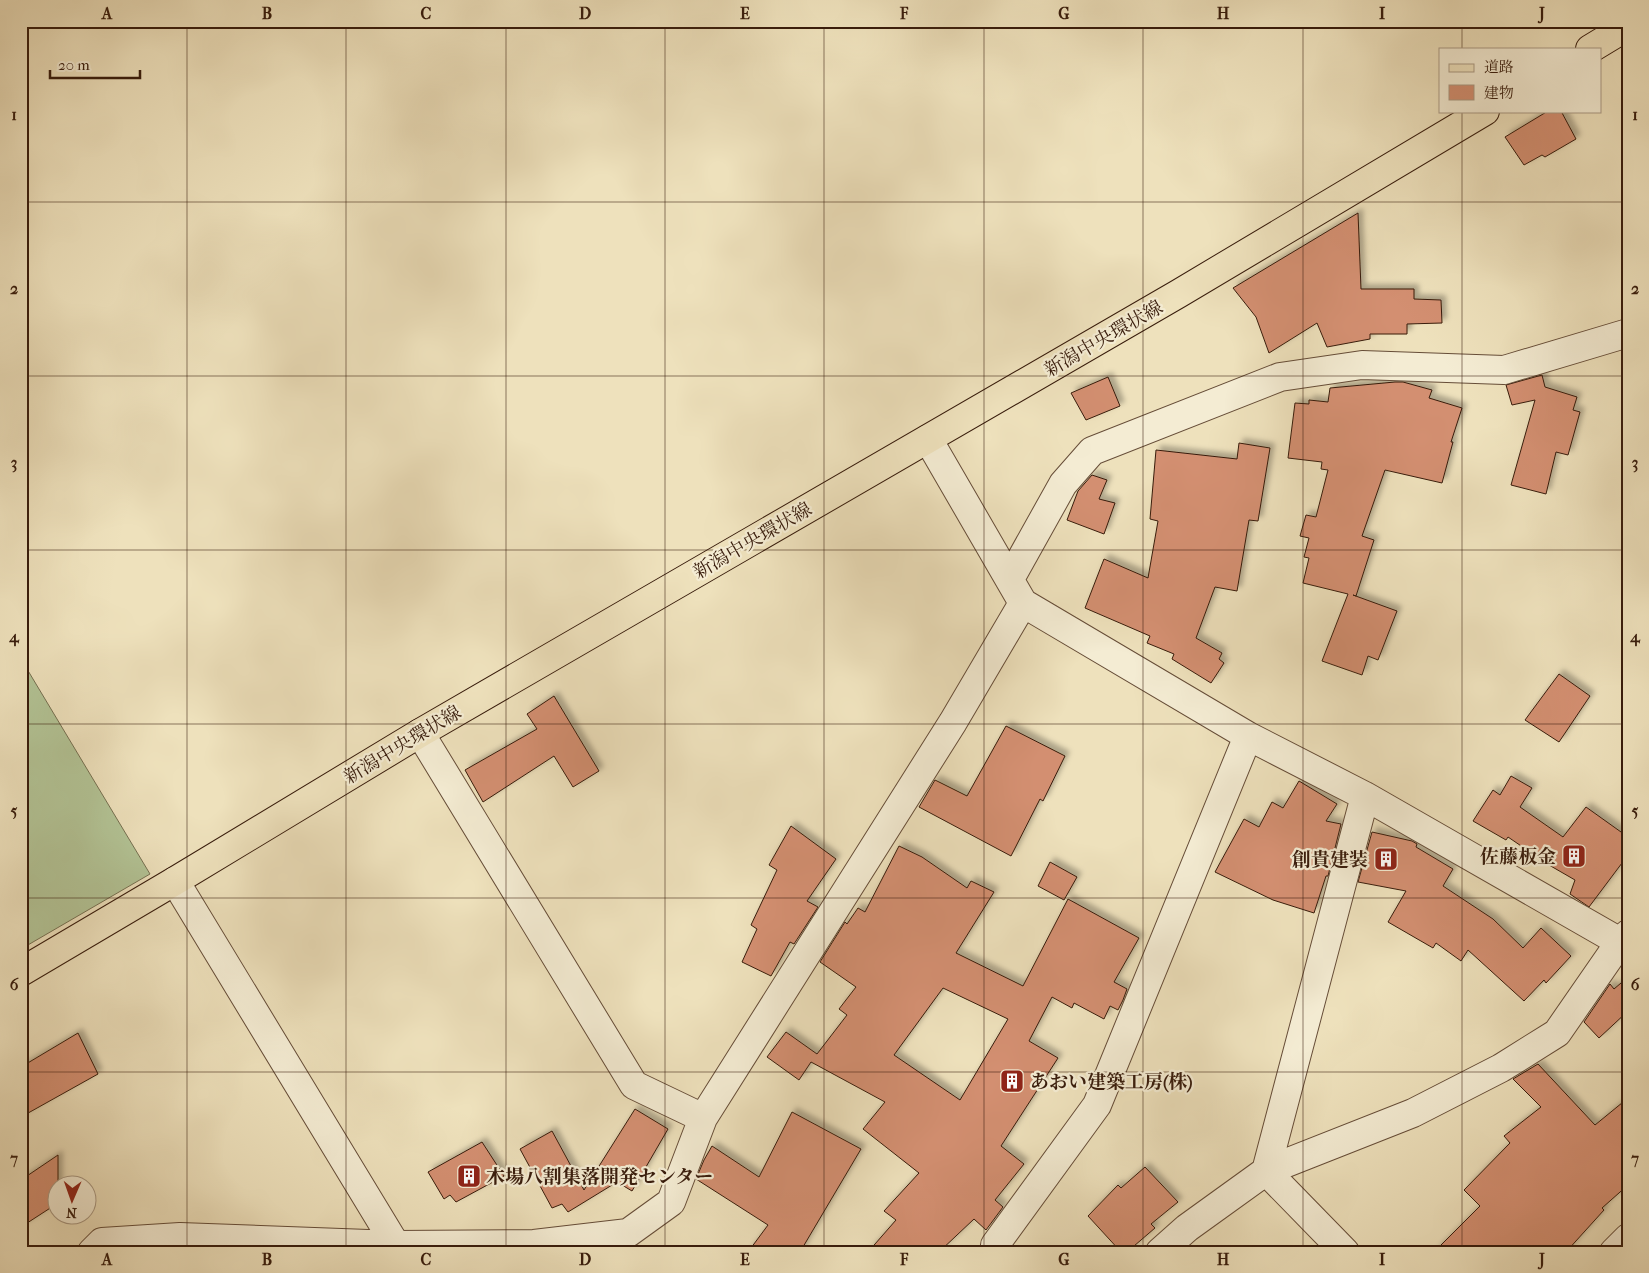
<svg xmlns="http://www.w3.org/2000/svg" width="1649" height="1273" viewBox="0 0 1649 1273" font-family="'IM FELL French Canon','Noto Serif JP',serif">
<style>
.garden{fill:#b3c496;stroke:#767051}
.building{fill:#d38f71;stroke:#381c0c;fill-rule:evenodd;filter:url(#shadow)}
.lines{fill:none;stroke-linecap:round;stroke-linejoin:round}
.minor-casing{stroke:#664d38;stroke-width:30}
.major-casing{stroke:#381c0c;stroke-width:30}
.minor{stroke:#f4ecd3;stroke-width:28}
.major{stroke:#eee1bc;stroke-width:28}
.grid{fill:none;stroke:#381c0c;stroke-width:1;stroke-opacity:0.55}
.labels{text-anchor:middle;stroke-width:4.5;stroke-linejoin:round;paint-order:stroke}
.street-label{font-size:19px;fill:#381c0c;stroke:#f4ecd3}
.poi-label{font-size:19px;font-weight:bold;fill:#381c0c;stroke:#f4ecd3;text-anchor:end}
.neatline{fill:none;stroke:#381c0c;stroke-width:2}
.grid-label{font-size:16px;text-anchor:middle;font-weight:bold;fill:#381c0c}
</style>
<defs>
<filter id="shadow"><feDropShadow dx="4.5" dy="-4.5" stdDeviation="2.5" flood-color="#0004"/></filter>
</defs>
<rect width="100%" height="100%" fill="#eee1bc"/>
<filter id="stains"><feTurbulence type="fractalNoise" baseFrequency=".004" numOctaves="4"/><feColorMatrix values="0 0 0 0 .2 0 0 0 0 .09 0 0 0 0 .02 0 0 0 .5 -.17"/></filter>
<radialGradient id="worn" r=".72"><stop offset=".6" stop-color="#630" stop-opacity="0"/><stop offset="1" stop-color="#630" stop-opacity=".3"/></radialGradient>
<path class="garden" d="M 21,659 L 150,874 L 21,949 Z"/>
<path class="building" d="M 1548,111 L 1561,111 L 1576,139 L 1545,157 L 1542,155 L 1524,165 L 1505,137 Z
M 1358,213 L 1361,289 L 1414,289 L 1414,299 L 1441,300 L 1442,323 L 1407,324 L 1407,334 L 1370,334 L 1370,339 L 1327,347 L 1317,323 L 1269,353 L 1256,317 L 1233,288 Z
M 1542,375 L 1545,387 L 1577,397 L 1573,410 L 1580,412 L 1568,455 L 1556,452 L 1546,494 L 1511,485 L 1535,400 L 1512,405 L 1506,385 Z
M 1108,377 L 1120,406 L 1086,420 L 1071,393 Z
M 1395,382 L 1403,382 L 1432,390 L 1429,398 L 1462,408 L 1451,442 L 1453,442 L 1442,483 L 1385,470 L 1362,536 L 1374,540 L 1356,596 L 1353,595 L 1397,611 L 1378,660 L 1368,656 L 1362,675 L 1322,661 L 1348,594 L 1303,583 L 1309,558 L 1304,557 L 1309,538 L 1300,536 L 1306,515 L 1316,517 L 1328,470 L 1321,469 L 1322,462 L 1288,458 L 1295,403 L 1309,404 L 1309,400 L 1328,402 L 1330,388 Z
M 1239,443 L 1270,448 L 1258,521 L 1249,520 L 1237,591 L 1215,587 L 1196,638 L 1222,653 L 1219,659 L 1224,663 L 1211,683 L 1172,659 L 1174,654 L 1147,643 L 1150,636 L 1085,608 L 1104,559 L 1148,578 L 1158,521 L 1150,519 L 1156,450 L 1237,459 Z
M 1092,475 L 1107,480 L 1099,499 L 1115,503 L 1104,534 L 1067,520 L 1078,491 Z
M 1559,674 L 1590,696 L 1559,742 L 1525,720 Z
M 554,696 L 599,771 L 573,787 L 554,756 L 483,802 L 465,770 L 537,729 L 527,714 Z
M 1006,726 L 1065,756 L 1043,801 L 1040,799 L 1011,856 L 919,807 L 935,780 L 967,796 Z
M 1511,776 L 1532,788 L 1520,807 L 1563,837 L 1586,807 L 1628,837 L 1628,855 L 1589,907 L 1570,894 L 1575,880 L 1549,865 L 1508,837 L 1506,840 L 1473,821 L 1493,790 L 1500,795 Z
M 1299,781 L 1337,804 L 1326,821 L 1341,824 L 1328,876 L 1326,876 L 1314,913 L 1273,900 L 1215,872 L 1244,819 L 1259,827 L 1272,802 L 1283,808 Z
M 791,826 L 836,859 L 807,901 L 818,907 L 794,944 L 790,942 L 771,976 L 742,962 L 757,929 L 751,925 L 777,870 L 769,865 Z
M 1372,832 L 1412,841 L 1417,844 L 1416,847 L 1453,869 L 1443,886 L 1493,919 L 1523,948 L 1541,928 L 1571,956 L 1546,983 L 1544,980 L 1524,1001 L 1468,950 L 1461,961 L 1436,943 L 1433,948 L 1388,922 L 1406,891 L 1358,882 Z
M 899,846 L 922,857 L 967,888 L 971,881 L 994,892 L 956,953 L 1023,986 L 1068,899 L 1139,938 L 1114,982 L 1127,989 L 1123,1000 L 1118,1010 L 1110,1006 L 1104,1019 L 1074,1003 L 1072,1008 L 1052,997 L 1029,1041 L 1058,1058 L 1001,1146 L 1024,1164 L 995,1200 L 1003,1207 L 986,1230 L 974,1219 L 939,1252 L 868,1252 L 896,1220 L 884,1211 L 919,1173 L 863,1129 L 885,1102 L 811,1062 L 799,1080 L 767,1057 L 786,1032 L 817,1054 L 847,1015 L 839,1009 L 856,987 L 820,962 L 845,922 L 847,924 L 858,908 L 865,912 ZM 943,988 L 1008,1019 L 960,1100 L 894,1055 Z
M 1050,862 L 1077,877 L 1064,900 L 1038,886 Z
M 1628,977 L 1628,1011 L 1599,1038 L 1584,1022 L 1610,984 L 1614,989 Z
M 78,1033 L 98,1074 L 21,1117 L 21,1067 Z
M 1538,1064 L 1595,1125 L 1628,1098 L 1628,1185 L 1602,1208 L 1604,1210 L 1566,1252 L 1434,1252 L 1480,1206 L 1464,1190 L 1510,1143 L 1504,1136 L 1541,1107 L 1513,1079 Z
M 635,1109 L 668,1129 L 632,1191 L 617,1182 L 568,1212 L 562,1204 L 552,1208 L 520,1149 L 552,1131 L 584,1190 Z
M 792,1112 L 861,1149 L 800,1252 L 748,1252 L 768,1225 L 696,1179 L 704,1160 L 712,1146 L 759,1177 Z
M 482,1142 L 504,1176 L 456,1202 L 450,1195 L 444,1199 L 428,1172 Z
M 58,1155 L 58,1203 L 21,1227 L 21,1180 Z
M 1145,1167 L 1178,1202 L 1151,1224 L 1155,1228 L 1127,1252 L 1121,1252 L 1088,1216 L 1118,1185 L 1121,1188 Z"/>
<g class="lines">
<g class="minor-casing">
<path id="minor" d="M 928,439 L 1023,603 L 1248,736 L 1365,796 L 1620,942 L 1628,949
M 1010,579 L 1063,484 L 1092,451 L 1280,377 L 1362,365 L 1504,370 L 1628,333
M 420,733 L 634,1085 L 703,1118
M 175,881 L 400,1252
M 1266,1171 L 1365,796
M 1266,1171 L 1345,1252
M 995,1245 L 1097,1105 L 1248,736
M 92,1252 L 102,1242 L 180,1237 L 395,1245 L 534,1244 L 628,1233 L 671,1202 L 703,1118 L 953,722 L 1023,603
M 1160,1252 L 1187,1228 L 1266,1171 L 1413,1113 L 1501,1068 L 1557,1033 L 1620,942 L 1628,934
M 1614,1252 L 1628,1238"/>
</g>
<g class="major-casing">
<path id="major" d="M 1590,49 L 1628,26
M 21,972 L 175,881 L 420,733 L 1178,294 L 1485,111"/>
</g>
<use href="#minor" class="minor"/>
<use href="#major" class="major"/>
</g>
<path class="grid" d="M 187,21 L 187,1252M 346,21 L 346,1252M 506,21 L 506,1252M 665,21 L 665,1252M 824,21 L 824,1252M 984,21 L 984,1252M 1143,21 L 1143,1252M 1303,21 L 1303,1252M 1462,21 L 1462,49M 1462,111 L 1462,1252M 21,202 L 1628,202M 21,376 L 1628,376M 21,550 L 1628,550M 21,724 L 1628,724M 21,898 L 1628,898M 21,1072 L 1628,1072"/>
<defs>
<g id="building-square" transform="scale(1.25)"><rect x="-9" y="-9" width="18" height="18" rx="4" fill="#8f2418" stroke="#f4ecd3"/><path d="M-4-6H4V6H1V3H-1V6H-4ZM-2.5-4.3h1.7v1.8h-1.7ZM.8-4.3h1.7v1.8H.8ZM-2.5-1h1.7V.8h-1.7ZM.8-1h1.7V.8H.8Z" fill="#fff"/></g>
</defs>
<g fill-rule="evenodd">
<use href="#building-square" x="1574" y="856"/>
<use href="#building-square" x="1386" y="859"/>
<use href="#building-square" x="1012" y="1081"/>
<use href="#building-square" x="469" y="1176"/>
</g>
<g class="labels">
<g class="street-label">
<text transform="translate(1103 338) rotate(-30)" y="7">新潟中央環状線</text>
<text transform="translate(752 540) rotate(-30)" y="7">新潟中央環状線</text>
<text transform="translate(402 744) rotate(-31)" y="7">新潟中央環状線</text>
</g>
<g class="poi-label">
<text x="1556" y="863">佐藤板金</text>
<text x="1368" y="866">創貴建装</text>
<text x="1030" y="1088" text-anchor="start">あおい建築工房(株)</text>
<text x="486" y="1183" text-anchor="start">木場八割集落開発センター</text>
</g>
</g>
<rect width="1649" height="1273" fill="none" stroke="#eee1bc" stroke-width="55"/>
<rect x="1439" y="48" width="162" height="65" fill="#f4ecd3" stroke="#a99983"/>
<rect x="1449" y="64" width="25" height="8" fill="#eee1bc" stroke="#a99983"/>
<text x="1484" y="72" font-size="15" fill="#381c0c">道路</text>
<rect x="1449" y="85" width="25" height="15" fill="#d38f71" stroke="#a99983"/>
<text x="1484" y="98" font-size="15" fill="#381c0c">建物</text>
<g transform="translate(72 1200) rotate(182)"><circle r="24" fill="#f4ecd3" stroke="#a99983"/>
<path d="M0-4L9 19L0 12L-9 19Z" fill="#8f2418"/>
<text y="-8" font-size="14" font-weight="bold" text-anchor="middle" fill="#381c0c">N</text>
</g>
<path d="M50 70v8h90v-8" fill="none" stroke="#381c0c" stroke-width="2.5"/>
<text x="58" y="70" font-size="15" fill="#381c0c" stroke="#f4ecd3" stroke-width="4" paint-order="stroke">20 m</text>
<rect x="28" y="28" width="1594" height="1218" class="neatline"/>
<g class="grid-label">
<text x="107" y="19">A</text>
<text x="267" y="19">B</text>
<text x="426" y="19">C</text>
<text x="585" y="19">D</text>
<text x="745" y="19">E</text>
<text x="904" y="19">F</text>
<text x="1064" y="19">G</text>
<text x="1223" y="19">H</text>
<text x="1382" y="19">I</text>
<text x="1542" y="19">J</text>
<text x="14" y="120">1</text>
<text x="1635" y="120">1</text>
<text x="14" y="294">2</text>
<text x="1635" y="294">2</text>
<text x="14" y="468">3</text>
<text x="1635" y="468">3</text>
<text x="14" y="642">4</text>
<text x="1635" y="642">4</text>
<text x="14" y="816">5</text>
<text x="1635" y="816">5</text>
<text x="14" y="990">6</text>
<text x="1635" y="990">6</text>
<text x="14" y="1164">7</text>
<text x="1635" y="1164">7</text>
<text x="107" y="1265">A</text>
<text x="267" y="1265">B</text>
<text x="426" y="1265">C</text>
<text x="585" y="1265">D</text>
<text x="745" y="1265">E</text>
<text x="904" y="1265">F</text>
<text x="1064" y="1265">G</text>
<text x="1223" y="1265">H</text>
<text x="1382" y="1265">I</text>
<text x="1542" y="1265">J</text>
</g>
<rect width="100%" height="100%" filter="url(#stains)"/>
<rect width="100%" height="100%" fill="url(#worn)"/>
</svg>
